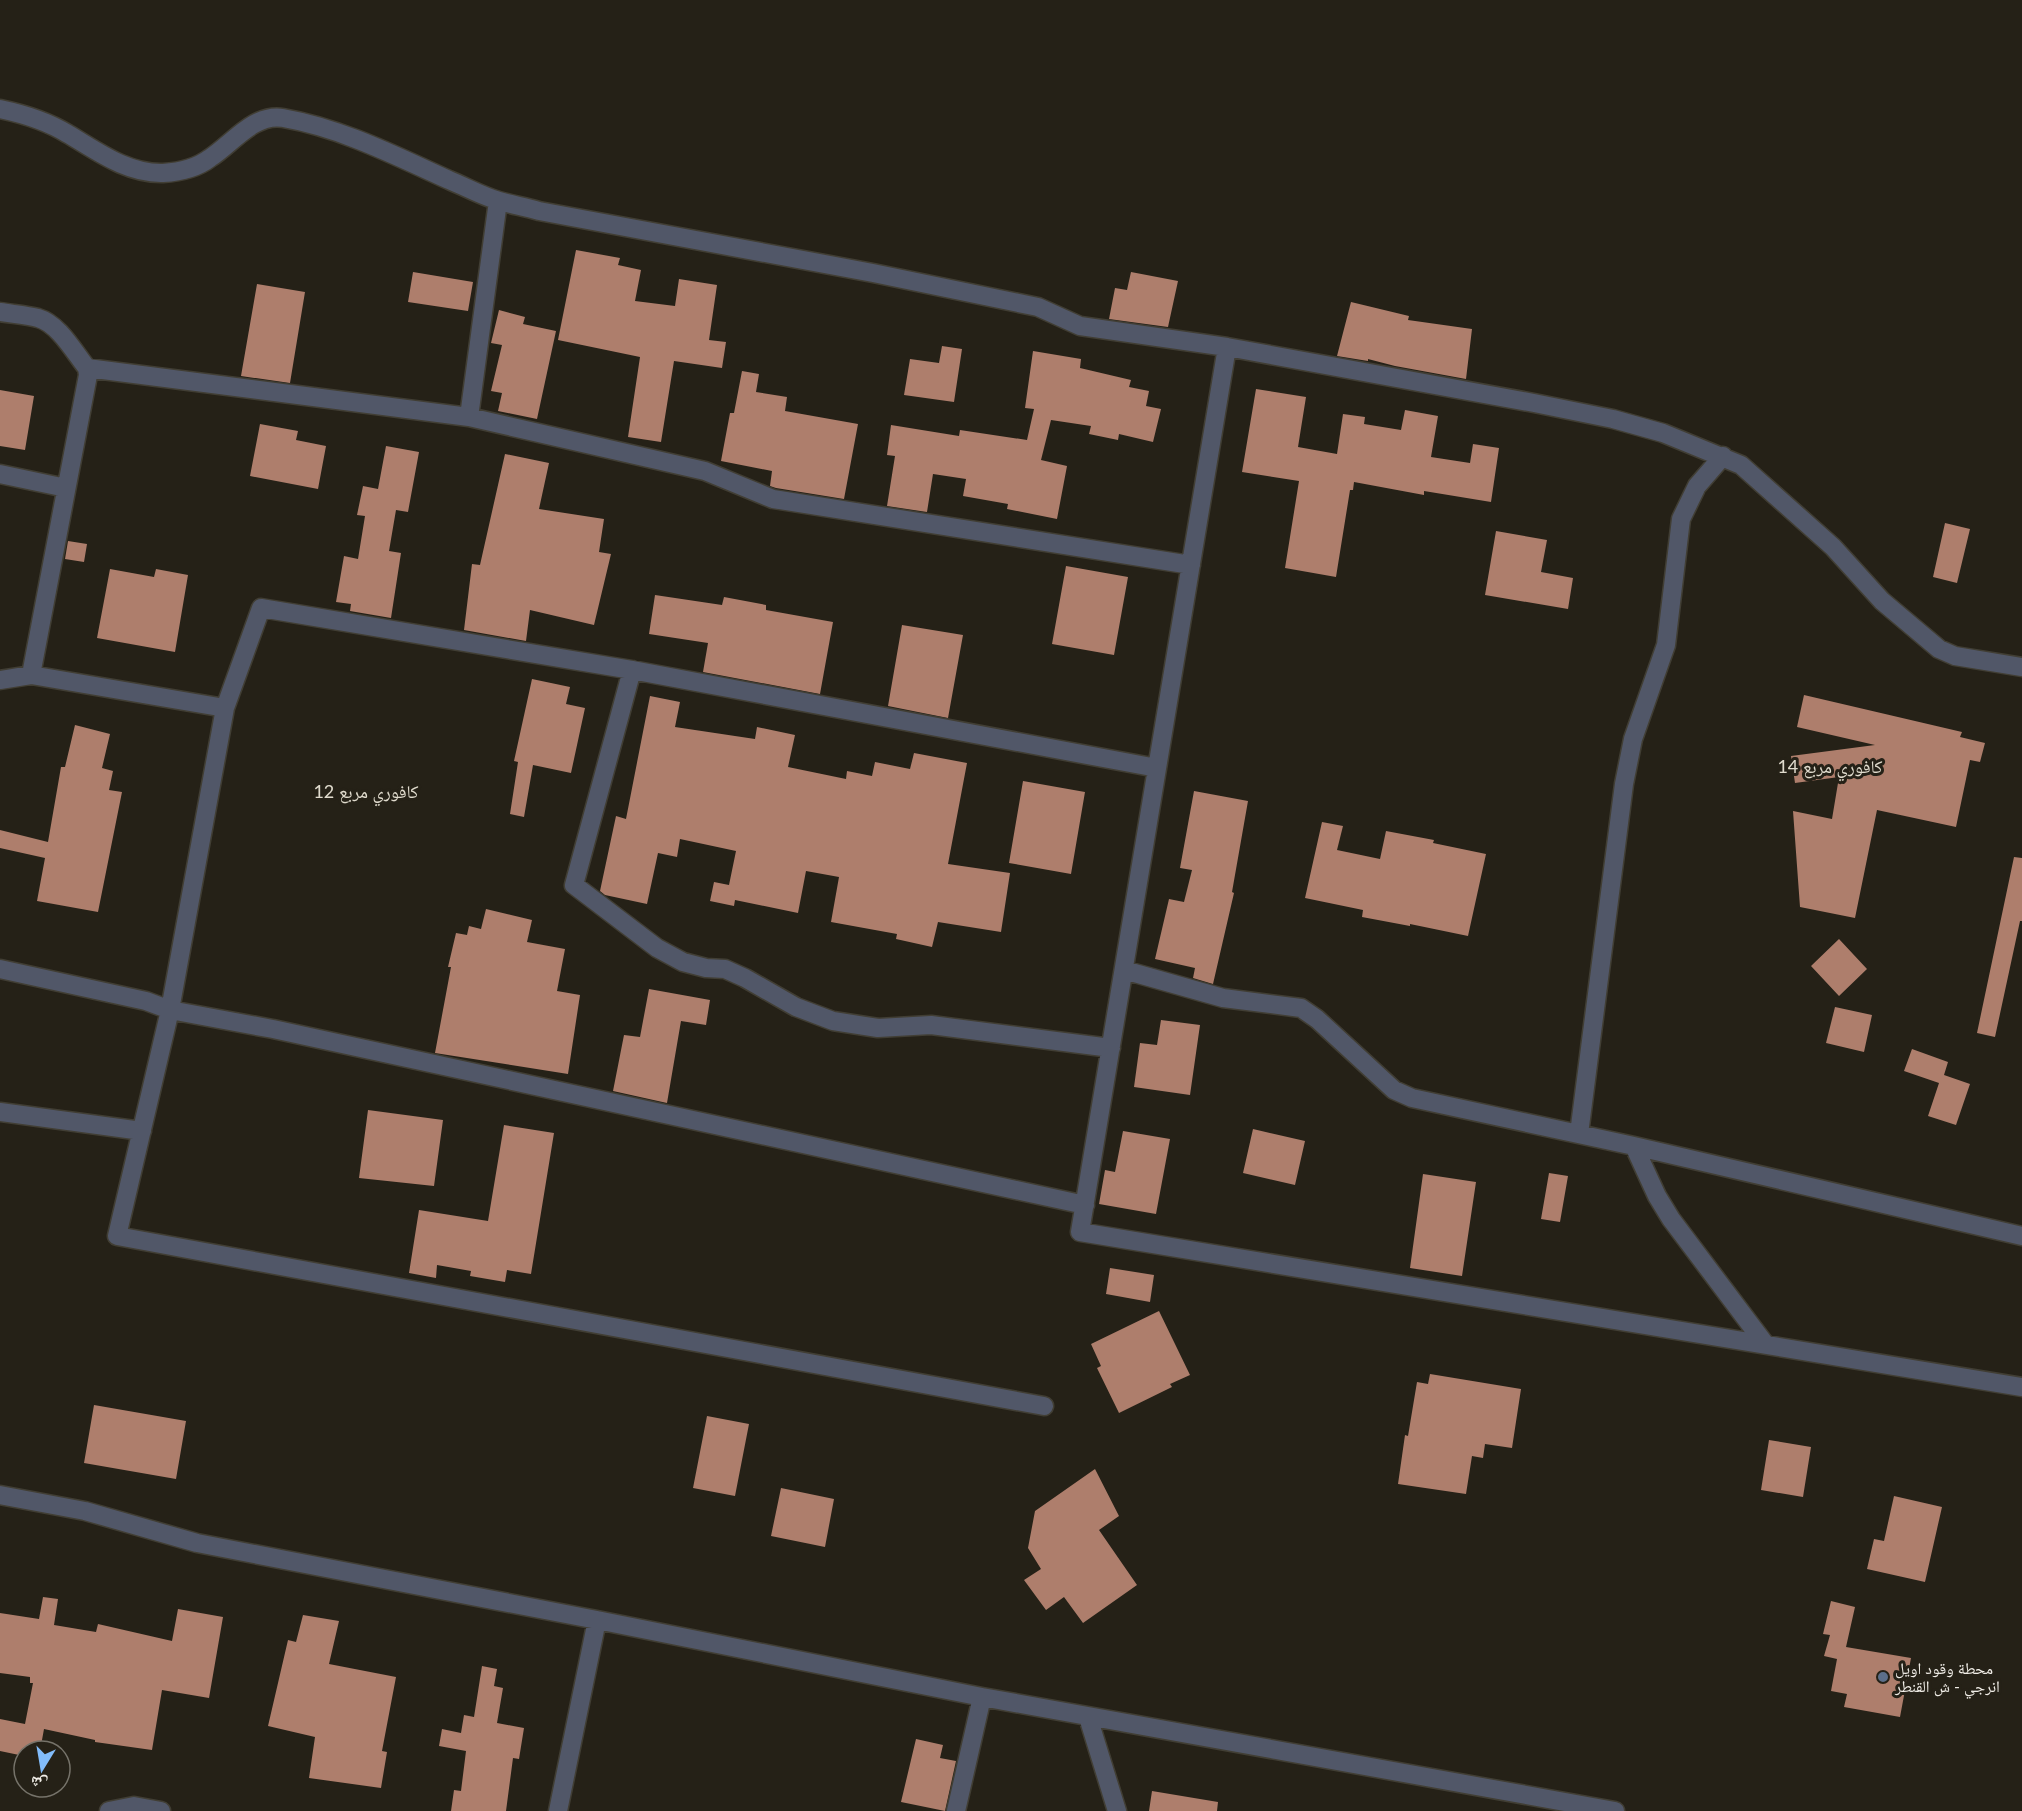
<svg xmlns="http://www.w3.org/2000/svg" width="2022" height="1811" viewBox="0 0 2022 1811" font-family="Lato,'Noto Naskh Arabic',sans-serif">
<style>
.building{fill:#ae7e6c}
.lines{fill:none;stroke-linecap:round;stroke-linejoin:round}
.minor-casing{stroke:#413e34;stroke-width:21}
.minor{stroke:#515768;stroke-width:18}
.service-dot{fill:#5c6f8a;stroke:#252117;stroke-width:2}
.labels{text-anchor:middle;stroke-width:6;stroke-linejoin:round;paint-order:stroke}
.poi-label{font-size:16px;fill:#f0ede7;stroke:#252117;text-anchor:start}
.neighbourhood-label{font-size:18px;fill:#e0dbcd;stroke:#252117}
</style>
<rect width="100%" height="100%" fill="#252117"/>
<path class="building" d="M 576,250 L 620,258 L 618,265 L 641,270 L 635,301 L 675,306 L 679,279 L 717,285 L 709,340 L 726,342 L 722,368 L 674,361 L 661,442 L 628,437 L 640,357 L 558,340 Z
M 413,272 L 473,282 L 468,311 L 408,302 Z
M 1131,272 L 1178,281 L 1168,327 L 1109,319 L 1115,288 L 1127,290 Z
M 257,284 L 305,292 L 290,383 L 241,376 Z
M 1351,302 L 1409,316 L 1408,320 L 1472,329 L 1466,379 L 1395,366 L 1368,359 L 1368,361 L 1337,356 Z
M 499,310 L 525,317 L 523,324 L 556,331 L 537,419 L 498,411 L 502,393 L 491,391 L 502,345 L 491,343 Z
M 942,346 L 962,349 L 954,402 L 904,395 L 910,359 L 939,363 Z
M 1033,351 L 1081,359 L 1080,368 L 1131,380 L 1129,387 L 1149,391 L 1146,406 L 1161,409 L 1153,442 L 1119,434 L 1118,440 L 1089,434 L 1091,426 L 1051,420 L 1041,460 L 1067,466 L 1057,519 L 1007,509 L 1008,504 L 963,496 L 966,479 L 933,474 L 927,512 L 887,506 L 895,456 L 887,455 L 891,425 L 959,436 L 960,430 L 1027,440 L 1034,409 L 1025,408 Z
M 742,371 L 759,374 L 756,392 L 787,397 L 785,411 L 858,424 L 844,499 L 776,488 L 770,486 L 772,471 L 721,461 L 730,413 L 734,413 Z
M 1256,389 L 1306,397 L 1298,447 L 1337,454 L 1343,414 L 1365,417 L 1364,424 L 1401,430 L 1405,410 L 1438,416 L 1431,457 L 1470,463 L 1473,444 L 1499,448 L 1491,502 L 1424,491 L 1424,495 L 1354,482 L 1353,490 L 1350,490 L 1336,577 L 1285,568 L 1299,481 L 1242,472 Z
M 0,390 L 34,396 L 25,450 L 0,446 Z
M 260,424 L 298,431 L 296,440 L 326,446 L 318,489 L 250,476 Z
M 386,446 L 419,452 L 408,512 L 396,510 L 389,551 L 401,553 L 391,618 L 350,611 L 351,604 L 336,602 L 344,556 L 358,559 L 365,516 L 357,515 L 363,486 L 378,489 Z
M 505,454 L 549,463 L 539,509 L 604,519 L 599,552 L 611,554 L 594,625 L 530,610 L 526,641 L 464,630 L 472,564 L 480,565 Z
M 1945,523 L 1970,529 L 1957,583 L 1933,577 Z
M 1496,531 L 1547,540 L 1541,572 L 1573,578 L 1568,609 L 1485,595 Z
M 68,541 L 87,544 L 84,562 L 65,559 Z
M 1066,566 L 1128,577 L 1114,655 L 1052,644 Z
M 110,569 L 154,577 L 156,569 L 188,575 L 175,652 L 97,638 Z
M 655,595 L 722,605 L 724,597 L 766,605 L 766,610 L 833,622 L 820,694 L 703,672 L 708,643 L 649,634 Z
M 902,625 L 963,635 L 948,718 L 888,706 Z
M 532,679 L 570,687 L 566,704 L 585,708 L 571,773 L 533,765 L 524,817 L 510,814 L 518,762 L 514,761 Z
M 1804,695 L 1962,732 L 1960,737 L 1985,743 L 1980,762 L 1970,760 L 1956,827 L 1877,810 L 1855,918 L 1800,907 L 1793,811 L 1832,819 L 1839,777 L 1795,783 L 1791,756 L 1875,745 L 1797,727 Z
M 650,696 L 680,702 L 675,727 L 755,739 L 757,727 L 795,735 L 788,767 L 846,779 L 847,771 L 872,776 L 875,762 L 910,769 L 914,753 L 967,763 L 948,864 L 1010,873 L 1001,932 L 938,922 L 932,947 L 896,939 L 897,934 L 831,922 L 839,877 L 806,871 L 798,913 L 735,900 L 734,906 L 710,901 L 714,882 L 729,885 L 736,851 L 680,839 L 677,857 L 658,853 L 647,904 L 605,895 L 600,891 L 616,816 L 626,819 Z
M 75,725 L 110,734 L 102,768 L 113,771 L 109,790 L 122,792 L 98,912 L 37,901 L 45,858 L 0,848 L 0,830 L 48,842 L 61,767 L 65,767 Z
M 1023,781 L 1085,792 L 1071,874 L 1009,863 Z
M 1194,791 L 1248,801 L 1232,892 L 1234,893 L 1213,984 L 1193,978 L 1195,968 L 1155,959 L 1169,899 L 1184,902 L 1192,870 L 1180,868 Z
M 1322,822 L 1343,826 L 1337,850 L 1380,859 L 1386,831 L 1434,840 L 1433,843 L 1486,854 L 1468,936 L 1410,924 L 1410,926 L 1362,917 L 1363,910 L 1305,898 Z
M 2014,857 L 2022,858 L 2022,921 L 2020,921 L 1995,1037 L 1977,1033 Z
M 486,909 L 532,920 L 527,942 L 565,949 L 557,991 L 580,995 L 568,1074 L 435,1053 L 451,967 L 448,967 L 456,933 L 467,935 L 469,926 L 481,929 Z
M 1839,939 L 1867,969 L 1839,996 L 1811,966 Z
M 649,989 L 710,1000 L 706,1025 L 681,1021 L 667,1103 L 613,1091 L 624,1035 L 640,1037 Z
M 1835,1007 L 1872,1015 L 1864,1052 L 1826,1043 Z
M 1161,1020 L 1200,1025 L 1190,1095 L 1134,1087 L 1140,1043 L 1157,1045 Z
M 1912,1049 L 1948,1062 L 1944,1075 L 1970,1084 L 1956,1125 L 1928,1116 L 1939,1083 L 1904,1071 Z
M 368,1110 L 443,1120 L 434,1186 L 359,1178 Z
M 504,1125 L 554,1133 L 531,1274 L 507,1270 L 505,1282 L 470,1276 L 471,1271 L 437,1265 L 436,1278 L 409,1273 L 419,1210 L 488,1221 Z
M 1253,1129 L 1305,1141 L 1295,1185 L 1243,1173 Z
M 1123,1131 L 1170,1139 L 1156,1214 L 1099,1204 L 1105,1170 L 1115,1172 Z
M 1549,1173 L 1568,1176 L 1560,1222 L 1541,1219 Z
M 1423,1174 L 1476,1182 L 1462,1276 L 1410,1268 Z
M 1110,1268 L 1154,1275 L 1150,1302 L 1106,1294 Z
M 1159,1311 L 1190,1375 L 1170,1384 L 1172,1387 L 1119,1413 L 1097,1368 L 1101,1366 L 1091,1344 Z
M 1430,1374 L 1521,1389 L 1512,1448 L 1485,1444 L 1483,1458 L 1472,1456 L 1466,1494 L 1398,1484 L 1405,1435 L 1408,1436 L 1417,1382 L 1428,1384 Z
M 94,1405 L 186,1421 L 176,1479 L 84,1463 Z
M 707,1416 L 749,1424 L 735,1496 L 693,1488 Z
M 1769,1440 L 1811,1447 L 1803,1497 L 1761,1490 Z
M 1095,1469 L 1119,1516 L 1099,1530 L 1137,1585 L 1083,1623 L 1064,1597 L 1046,1610 L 1024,1580 L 1041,1569 L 1028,1548 L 1035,1511 Z
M 781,1488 L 834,1499 L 825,1547 L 771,1536 Z
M 1894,1496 L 1942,1507 L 1925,1582 L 1867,1569 L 1874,1539 L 1884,1541 Z
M 43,1597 L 58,1599 L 54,1625 L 96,1632 L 98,1624 L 172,1641 L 178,1609 L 223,1617 L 209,1698 L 162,1690 L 152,1750 L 95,1742 L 95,1740 L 44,1729 L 40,1751 L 24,1751 L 24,1756 L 0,1751 L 0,1719 L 25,1724 L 33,1683 L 30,1683 L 30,1677 L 0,1673 L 0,1613 L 39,1619 Z
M 1831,1601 L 1855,1607 L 1846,1647 L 1911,1658 L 1900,1717 L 1844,1707 L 1847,1694 L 1831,1691 L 1837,1659 L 1824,1656 L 1830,1635 L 1823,1634 Z
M 303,1615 L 339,1621 L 329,1664 L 396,1677 L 382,1751 L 387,1752 L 381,1788 L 309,1778 L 315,1737 L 268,1726 L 288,1640 L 296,1642 Z
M 482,1666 L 497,1669 L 494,1686 L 503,1688 L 497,1723 L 524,1728 L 519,1759 L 513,1758 L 506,1811 L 451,1811 L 454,1790 L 461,1791 L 466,1751 L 439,1746 L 442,1729 L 461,1733 L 464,1715 L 474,1717 Z
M 916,1739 L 943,1745 L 940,1758 L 956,1761 L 945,1811 L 901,1802 Z
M 1152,1791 L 1218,1802 L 1217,1811 L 1149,1811 Z"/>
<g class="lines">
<g class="minor-casing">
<path id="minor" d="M 0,109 C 24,114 47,121 68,134 C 97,151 127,174 163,173 C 179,172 197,168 210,158 C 232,144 254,113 283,118 C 341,128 396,156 449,180 C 466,187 482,196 499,201 C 513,205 526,207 539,211 L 873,273 L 1038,307 L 1080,326 L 1227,347 L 1534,403 L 1613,419 L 1663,433 L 1741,465 L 1833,547 L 1882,601 L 1939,649 L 1955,656 L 2022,667
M 498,201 L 469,417 L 705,471 L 773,499 L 1191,565
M 0,312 C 12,314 26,315 38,318 C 59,324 74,352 87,368 L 88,375 L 31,675
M 1227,347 L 1080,1232 L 2022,1387
M 87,368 L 469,417
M 0,474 L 66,488
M 632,670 L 574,885 L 657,948 L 683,962 L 706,968 L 725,969 L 745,978 L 796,1007 L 833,1021 L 878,1028 L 931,1025 L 1111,1048
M 0,680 L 31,675 L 225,708
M 0,969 L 146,1001 L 170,1010 L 273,1029 L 1085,1205
M 1124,970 L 1223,998 L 1301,1008 L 1317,1019 L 1394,1090 L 1412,1098 L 1634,1146 L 2022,1236
M 0,1112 L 142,1131
M 1579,1134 L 1624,784 L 1633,739 L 1666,645 L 1681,519 L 1697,486 L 1723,456
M 1634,1146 L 1657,1196 L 1671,1219 L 1765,1344
M 1044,1406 L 117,1236 L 170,1010 L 225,708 L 261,608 L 632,670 L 1157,768
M 0,1495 L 85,1511 L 197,1543 L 597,1620 L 982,1697 L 1615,1811
M 1088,1717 L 1117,1811
M 109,1811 L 134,1806 L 161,1811
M 558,1811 L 597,1620
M 956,1811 L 982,1697"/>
</g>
<use href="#minor" class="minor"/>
</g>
<circle class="service-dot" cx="1883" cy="1677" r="6"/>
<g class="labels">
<g class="poi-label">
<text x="1895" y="1674">محطة وقود اويل<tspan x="1895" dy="18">انرجي - ش القنطر</tspan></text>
</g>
<g class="neighbourhood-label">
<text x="1830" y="773">كافوري مربع 14</text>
<text x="366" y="798">كافوري مربع 12</text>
</g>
</g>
<g transform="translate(42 1769) rotate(191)"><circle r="28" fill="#252117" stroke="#76736a" stroke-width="1.5"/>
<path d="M0-4.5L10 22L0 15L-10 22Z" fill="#82bcfa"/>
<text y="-9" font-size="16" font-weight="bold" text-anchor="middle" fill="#f0ede7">ش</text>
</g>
</svg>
